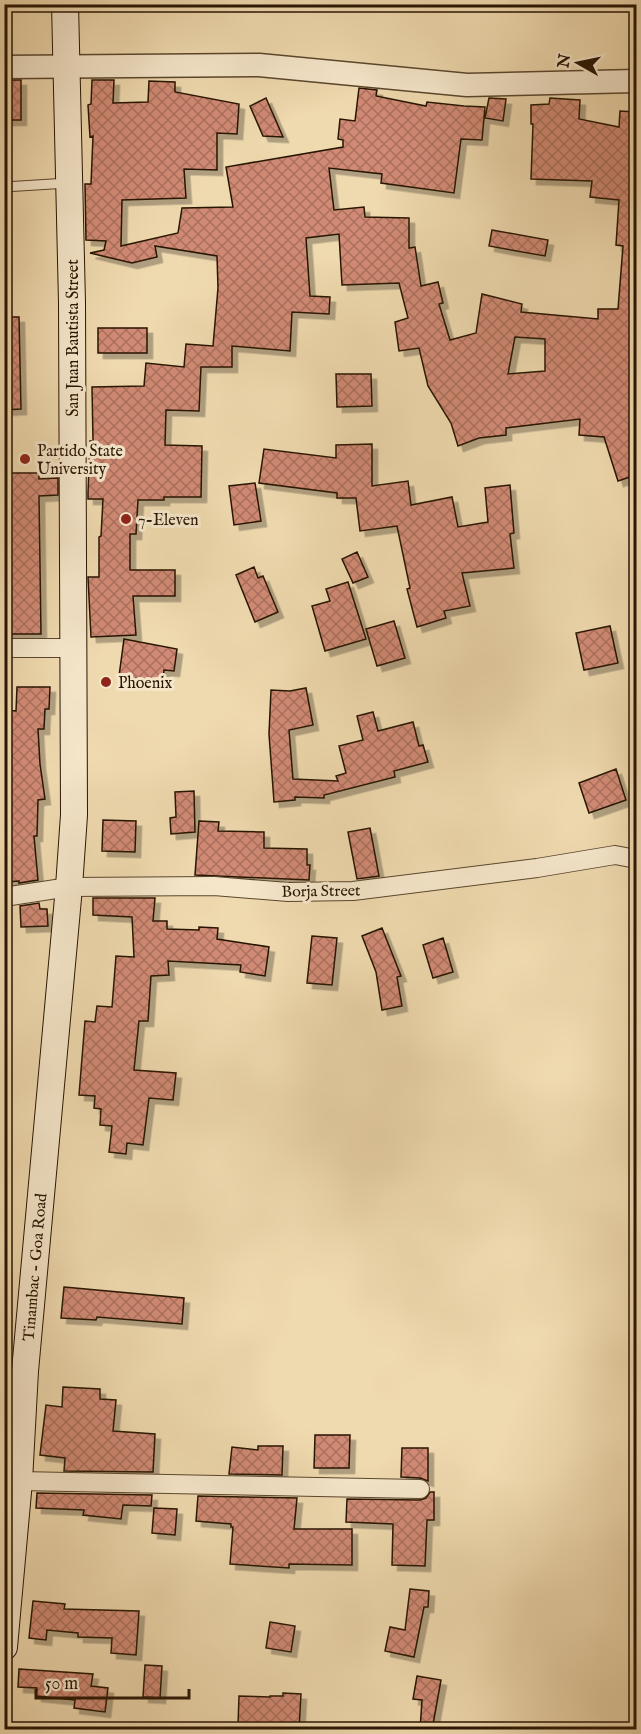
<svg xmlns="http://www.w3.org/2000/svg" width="641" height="1734" viewBox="0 0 641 1734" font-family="'IM FELL English',serif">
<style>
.building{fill:url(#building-cross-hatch);stroke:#281503;stroke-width:1.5;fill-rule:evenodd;filter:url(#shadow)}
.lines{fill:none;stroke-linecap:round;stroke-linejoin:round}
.service-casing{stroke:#5a462e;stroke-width:11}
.minor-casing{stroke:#5a462e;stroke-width:20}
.tertiary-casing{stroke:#5a462e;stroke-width:25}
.secondary-casing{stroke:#281503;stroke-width:28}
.service{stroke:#f5e6ca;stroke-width:9}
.minor{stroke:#f5e6ca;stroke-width:18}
.tertiary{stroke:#f5e6ca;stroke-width:22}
.secondary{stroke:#f5e6ca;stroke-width:26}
.poi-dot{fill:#8f2418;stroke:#f5e6ca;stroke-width:2}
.labels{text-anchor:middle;stroke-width:6;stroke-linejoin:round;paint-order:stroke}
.street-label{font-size:16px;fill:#281503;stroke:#f5e6ca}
.poi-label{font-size:16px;fill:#281503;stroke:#f5e6ca;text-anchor:start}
</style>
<defs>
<pattern id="building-cross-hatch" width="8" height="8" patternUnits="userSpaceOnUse" patternTransform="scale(1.5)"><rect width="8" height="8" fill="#d18a74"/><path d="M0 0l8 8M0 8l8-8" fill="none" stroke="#aa705d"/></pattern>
<filter id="shadow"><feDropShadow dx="5.5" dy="5.5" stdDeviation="0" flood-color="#0004"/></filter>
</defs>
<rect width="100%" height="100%" fill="#efd9ae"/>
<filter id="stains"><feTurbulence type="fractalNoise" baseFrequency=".00333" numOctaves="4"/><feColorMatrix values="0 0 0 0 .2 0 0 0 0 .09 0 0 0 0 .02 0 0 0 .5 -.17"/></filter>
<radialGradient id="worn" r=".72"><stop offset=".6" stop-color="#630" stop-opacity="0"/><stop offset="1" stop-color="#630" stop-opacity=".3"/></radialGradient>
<path class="building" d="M 4,80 L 21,80 L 21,120 L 4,120 Z
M 92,80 L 114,80 L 113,103 L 148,102 L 149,81 L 175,82 L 175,92 L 239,104 L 237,134 L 217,133 L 217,170 L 184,169 L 186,198 L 122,200 L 121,246 L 178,233 L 182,208 L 233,207 L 226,167 L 343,147 L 343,140 L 338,139 L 340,119 L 355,121 L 359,88 L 377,90 L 376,96 L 426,106 L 427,102 L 464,106 L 485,107 L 482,140 L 461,139 L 454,193 L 381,183 L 382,174 L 329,168 L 334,210 L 364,207 L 365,217 L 409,218 L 409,248 L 415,247 L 421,286 L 438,282 L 443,303 L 439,304 L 450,340 L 476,333 L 482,294 L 522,304 L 521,312 L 598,319 L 598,309 L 618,309 L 623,246 L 616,245 L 619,200 L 590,197 L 592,181 L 531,179 L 533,124 L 531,124 L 531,105 L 549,104 L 550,98 L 580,100 L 579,119 L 619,127 L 620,111 L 636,112 L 636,346 L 632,346 L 636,380 L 636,475 L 618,481 L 604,437 L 579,435 L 580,419 L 506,428 L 506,435 L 479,438 L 458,446 L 451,423 L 428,386 L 419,348 L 399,351 L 395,322 L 408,318 L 399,283 L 342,285 L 339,234 L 306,238 L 310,296 L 330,297 L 329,314 L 292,312 L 290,351 L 232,346 L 232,367 L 201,367 L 199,411 L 166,410 L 165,445 L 202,446 L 201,497 L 164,497 L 164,500 L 138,500 L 136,534 L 130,534 L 130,570 L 175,570 L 175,596 L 133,596 L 136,635 L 91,637 L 88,577 L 99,577 L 99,537 L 101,536 L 103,499 L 88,499 L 88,493 L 90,441 L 93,441 L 92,387 L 144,386 L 146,363 L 184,367 L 186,344 L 213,346 L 218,288 L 217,256 L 155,246 L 157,257 L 132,263 L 90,253 L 104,250 L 106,241 L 86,240 L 85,184 L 91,184 L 93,136 L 90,137 L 88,105 L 91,104 ZM 515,337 L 545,339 L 545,371 L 508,374 Z
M 266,98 L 283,137 L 263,136 L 250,106 Z
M 489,98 L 506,99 L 503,121 L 485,118 Z
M 492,230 L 548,240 L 545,256 L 489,246 Z
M 4,317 L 19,317 L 21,409 L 4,410 Z
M 98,328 L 147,328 L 147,353 L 98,353 Z
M 336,374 L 371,374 L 372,406 L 337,407 Z
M 372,444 L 372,486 L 408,481 L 411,505 L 452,497 L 458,527 L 488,522 L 485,488 L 510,485 L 514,533 L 510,534 L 514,568 L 462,573 L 470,606 L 444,611 L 446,618 L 417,627 L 407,589 L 410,588 L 397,526 L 360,531 L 356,498 L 337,498 L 337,493 L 259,483 L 264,449 L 336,458 L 336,445 Z
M 4,473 L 39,473 L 39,479 L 58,478 L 58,495 L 39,496 L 41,634 L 4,634 Z
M 255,483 L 261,521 L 234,525 L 229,486 Z
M 357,552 L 368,577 L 353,583 L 342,559 Z
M 254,567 L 258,578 L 263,576 L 278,612 L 255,622 L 236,575 Z
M 348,582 L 366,639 L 325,651 L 312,606 L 330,601 L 326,589 Z
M 394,621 L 405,658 L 377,666 L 366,629 Z
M 610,626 L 618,663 L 584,670 L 576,633 Z
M 124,639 L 177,649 L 174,671 L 164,670 L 163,682 L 119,676 Z
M 17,687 L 50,687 L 49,709 L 45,709 L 44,729 L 38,729 L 40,764 L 45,799 L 38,800 L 37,836 L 34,836 L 38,880 L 19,883 L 19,881 L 4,882 L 6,710 L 16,711 Z
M 306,688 L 313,725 L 289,730 L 293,779 L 338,781 L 336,776 L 346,773 L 339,746 L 363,740 L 357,716 L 373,712 L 378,731 L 413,722 L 419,746 L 423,745 L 428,762 L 394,771 L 395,777 L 324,795 L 324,798 L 295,797 L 295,800 L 274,802 L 269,734 L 271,690 L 290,691 Z
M 616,769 L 626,800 L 589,813 L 579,783 Z
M 194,791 L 195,832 L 171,834 L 170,818 L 176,817 L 175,792 Z
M 103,820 L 136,821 L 135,852 L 102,851 Z
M 199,821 L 219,822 L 218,831 L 264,832 L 264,848 L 307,849 L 307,865 L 310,865 L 309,880 L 195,875 Z
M 370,828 L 379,876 L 357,879 L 348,832 Z
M 93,898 L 155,898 L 153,921 L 167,921 L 167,929 L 199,930 L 199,927 L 218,928 L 217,939 L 269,947 L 265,976 L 240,972 L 241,965 L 168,961 L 169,975 L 151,976 L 148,1021 L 139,1021 L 134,1070 L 176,1073 L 173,1100 L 149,1098 L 143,1145 L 127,1143 L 126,1154 L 109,1152 L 112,1126 L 100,1125 L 101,1109 L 94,1108 L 95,1096 L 79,1095 L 85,1021 L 95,1022 L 97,1006 L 112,1007 L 116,956 L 134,957 L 132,917 L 93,915 Z
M 39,903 L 40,909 L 47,909 L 48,926 L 21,927 L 20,906 Z
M 382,928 L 401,976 L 397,977 L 402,1006 L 382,1010 L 376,972 L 362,936 Z
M 312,936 L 337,938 L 332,985 L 307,983 Z
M 443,938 L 453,972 L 433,978 L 423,945 Z
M 64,1287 L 184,1298 L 182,1324 L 97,1317 L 96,1320 L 61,1318 Z
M 63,1387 L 100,1389 L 100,1399 L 116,1400 L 113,1431 L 155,1434 L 153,1472 L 64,1471 L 65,1458 L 40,1455 L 46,1405 L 62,1407 Z
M 315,1435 L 350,1435 L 349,1468 L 314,1468 Z
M 258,1446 L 283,1446 L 282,1475 L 229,1474 L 232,1447 L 258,1450 Z
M 402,1448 L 428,1448 L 428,1481 L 420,1478 L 401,1477 Z
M 430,1492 L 434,1492 L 434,1520 L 427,1520 L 425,1566 L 392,1565 L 393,1524 L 346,1522 L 347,1499 L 420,1500 L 426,1498 Z
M 37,1493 L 152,1495 L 151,1506 L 123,1505 L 121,1519 L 83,1515 L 84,1510 L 36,1508 Z
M 198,1496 L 297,1498 L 294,1529 L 352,1529 L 352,1565 L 289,1564 L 289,1568 L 230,1564 L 233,1527 L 231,1527 L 231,1524 L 196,1521 Z
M 154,1508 L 177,1509 L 175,1535 L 152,1533 Z
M 410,1589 L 429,1591 L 428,1607 L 424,1607 L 414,1657 L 385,1651 L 390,1627 L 405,1630 Z
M 33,1601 L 65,1604 L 64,1609 L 139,1611 L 136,1655 L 111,1653 L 112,1638 L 78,1637 L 78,1633 L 47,1630 L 46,1640 L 29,1638 Z
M 270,1622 L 295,1626 L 291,1652 L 266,1648 Z
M 145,1665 L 162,1666 L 160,1698 L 143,1697 Z
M 19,1669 L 93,1674 L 91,1686 L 108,1688 L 105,1712 L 74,1708 L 75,1700 L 36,1696 L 37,1688 L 18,1687 Z
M 417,1676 L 441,1680 L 432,1730 L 420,1730 L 422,1700 L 413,1699 Z
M 283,1693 L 301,1694 L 299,1730 L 269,1730 L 269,1726 L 238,1725 L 239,1696 L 270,1697 L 270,1696 L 283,1696 Z"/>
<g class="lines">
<g class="service-casing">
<path id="service" d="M 4,187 L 68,183"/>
</g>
<g class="minor-casing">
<path id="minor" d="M 4,648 L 73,648
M 4,897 L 69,887 L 214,886 L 288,892 L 353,891 L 537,868 L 615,855 L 636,859
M 19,1481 L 420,1489"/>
</g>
<g class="tertiary-casing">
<path id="tertiary" d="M 4,67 L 259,65 L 467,85 L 636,81"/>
</g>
<g class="secondary-casing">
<path id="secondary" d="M 4,1647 L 19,1481 L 25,1371 L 69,887 L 74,815 L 72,303 L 65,4"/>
</g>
<use href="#service" class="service"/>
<use href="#minor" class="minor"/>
<use href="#tertiary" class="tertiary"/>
<use href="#secondary" class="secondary"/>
</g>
<g class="poi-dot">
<circle cx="25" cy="459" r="6"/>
<circle cx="126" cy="519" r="6"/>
<circle cx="106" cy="682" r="6"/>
</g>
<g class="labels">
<g class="street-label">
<text transform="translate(72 338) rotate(-90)" y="6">San Juan Bautista Street</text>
<text transform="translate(321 890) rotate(-1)" y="6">Borja Street</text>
<text transform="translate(34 1267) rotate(-85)" y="6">Tinambac - Goa Road</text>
</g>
<g class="poi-label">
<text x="37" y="456">Partido State<tspan x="37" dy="18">University</tspan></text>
<text x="138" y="525">7-Eleven</text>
<text x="118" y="688">Phoenix</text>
</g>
</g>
<rect width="641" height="1734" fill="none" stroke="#efd9ae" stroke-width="24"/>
<rect x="6" y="6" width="629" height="1722" fill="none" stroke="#281503" stroke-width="3"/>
<rect x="12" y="12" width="617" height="1710" fill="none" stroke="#281503" stroke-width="1.5"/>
<g transform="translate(578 63) rotate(279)" stroke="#f5e6ca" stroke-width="4.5" paint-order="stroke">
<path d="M0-4.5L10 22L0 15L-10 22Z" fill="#281503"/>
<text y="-9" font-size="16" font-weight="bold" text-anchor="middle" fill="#281503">N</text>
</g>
<path d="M36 1689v9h153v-9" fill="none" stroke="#281503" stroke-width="3"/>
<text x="45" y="1689" font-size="18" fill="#281503" stroke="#f5e6ca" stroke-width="4.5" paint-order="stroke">50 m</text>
<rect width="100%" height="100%" filter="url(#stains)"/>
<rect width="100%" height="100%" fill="url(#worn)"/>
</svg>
